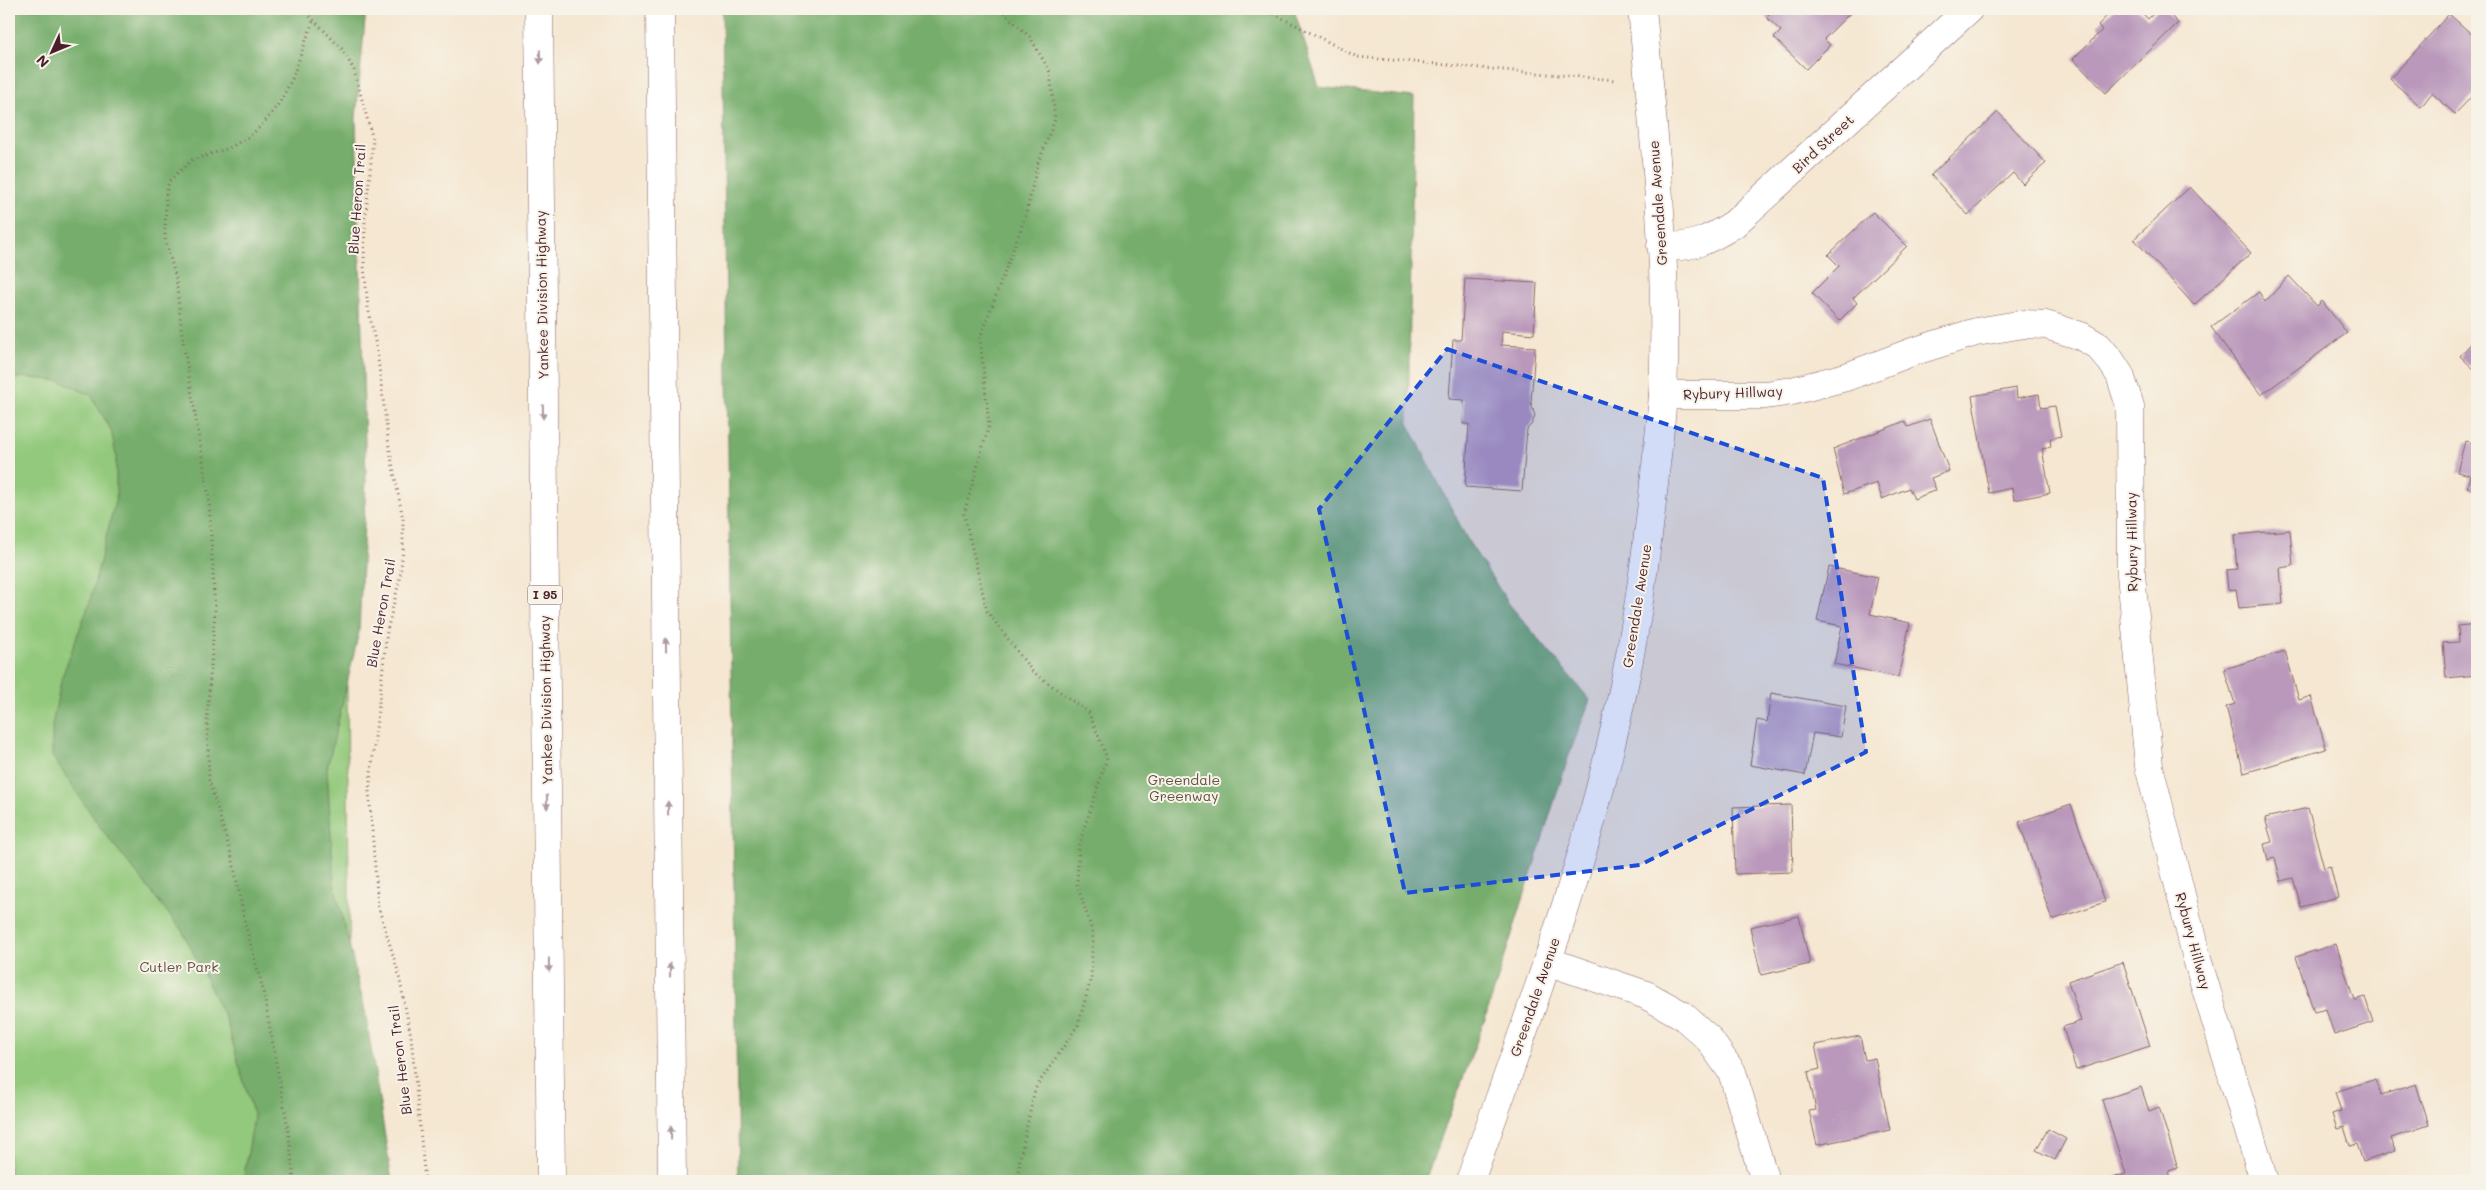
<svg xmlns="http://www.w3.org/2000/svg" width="2486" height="1190" viewBox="0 0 2486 1190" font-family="Mali,sans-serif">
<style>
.green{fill:#93c97c;stroke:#6e7454}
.forest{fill:#76ad6c;stroke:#60664c}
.building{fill:#b998bb}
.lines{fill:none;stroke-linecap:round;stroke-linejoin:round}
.minor-casing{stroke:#866565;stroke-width:29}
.secondary-casing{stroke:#866565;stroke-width:29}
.motorway-casing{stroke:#866565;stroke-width:29}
.path{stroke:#866565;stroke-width:3;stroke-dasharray:1 4;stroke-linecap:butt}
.minor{stroke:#fff;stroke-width:28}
.secondary{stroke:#fff;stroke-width:28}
.motorway{stroke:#fff;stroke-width:28}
.oneway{fill:#ae9aa0}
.marked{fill:#1d4ed8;fill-opacity:0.2;stroke:#1d4ed8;stroke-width:4;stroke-dasharray:10 6;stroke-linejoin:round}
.labels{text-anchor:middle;stroke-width:4;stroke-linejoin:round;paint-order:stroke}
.shield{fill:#f7f3e8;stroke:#7e5f64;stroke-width:1}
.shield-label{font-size:12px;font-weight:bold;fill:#4a1f2b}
.street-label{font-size:14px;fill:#4a1f2b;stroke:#f7f3e8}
.park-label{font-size:14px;fill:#605243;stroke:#f7f3e8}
</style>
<rect width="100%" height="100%" fill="#f7f3e8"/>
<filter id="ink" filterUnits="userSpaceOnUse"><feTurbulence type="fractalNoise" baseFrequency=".02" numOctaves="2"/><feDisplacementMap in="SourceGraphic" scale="10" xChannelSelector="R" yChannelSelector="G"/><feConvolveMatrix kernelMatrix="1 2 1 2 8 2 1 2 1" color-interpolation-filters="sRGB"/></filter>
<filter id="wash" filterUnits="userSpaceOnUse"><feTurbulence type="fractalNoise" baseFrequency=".0096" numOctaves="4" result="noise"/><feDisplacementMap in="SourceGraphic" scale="20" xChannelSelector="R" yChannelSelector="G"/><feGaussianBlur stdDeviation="1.12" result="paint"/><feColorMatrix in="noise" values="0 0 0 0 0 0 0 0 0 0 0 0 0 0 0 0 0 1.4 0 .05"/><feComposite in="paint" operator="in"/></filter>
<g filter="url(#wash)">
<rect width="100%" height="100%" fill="#f5e7d1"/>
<path class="green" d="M 9,9 L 340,9 L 352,1181 L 9,1181 Z"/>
<path class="forest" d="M 9,9 L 366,9 L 356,118 L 366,480 L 359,632 L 327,769 L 334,883 L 365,1010 L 392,1181 L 243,1181 L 254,1117 L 226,1020 L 183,932 L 100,827 L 52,756 L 52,725 L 62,677 L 90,601 L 116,498 L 116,455 L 111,430 L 91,395 L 60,381 L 22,377 L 9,381 Z
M 722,9 L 1289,9 L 1295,13 L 1319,87 L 1414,97 L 1408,423 L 1468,541 L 1509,604 L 1590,700 L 1569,755 L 1485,1019 L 1425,1181 L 738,1181 Z"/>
<g id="blocks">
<path class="building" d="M 1774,9 L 1854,9 L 1824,39 L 1830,45 L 1806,69 L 1774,38 L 1781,31 L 1766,17 Z
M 2114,9 L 2138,9 L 2148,19 L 2158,9 L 2164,9 L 2178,23 L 2106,93 L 2073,59 L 2102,30 L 2098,25 Z
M 2449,14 L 2477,39 L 2477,91 L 2455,114 L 2432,93 L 2421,107 L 2390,79 Z
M 1998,112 L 2046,163 L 2023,184 L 2013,173 L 1968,215 L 1931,175 Z
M 2190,187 L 2251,253 L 2194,305 L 2134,239 Z
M 1873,212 L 1907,246 L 1853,298 L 1857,303 L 1839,321 L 1812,293 L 1839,266 L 1828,255 Z
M 2289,276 L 2317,306 L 2322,301 L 2347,333 L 2261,395 L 2211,327 L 2259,292 L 2265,302 Z
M 1465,279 L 1537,283 L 1534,334 L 1502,331 L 1501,345 L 1535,347 L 1531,403 L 1535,416 L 1532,424 L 1527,429 L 1522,491 L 1465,487 L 1469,424 L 1463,424 L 1464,400 L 1449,399 L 1453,340 L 1461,340 Z
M 2474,340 L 2477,342 L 2476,371 L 2460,356 Z
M 2016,388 L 2017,398 L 2039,394 L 2041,408 L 2055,406 L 2061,436 L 2050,439 L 2051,447 L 2042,449 L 2050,493 L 2014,500 L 2012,488 L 1989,493 L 1972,396 Z
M 1930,419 L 1949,471 L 1931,478 L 1936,490 L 1914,499 L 1909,488 L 1882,499 L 1877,483 L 1844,494 L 1833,449 L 1905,421 L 1908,427 Z
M 2465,441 L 2477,444 L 2477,491 L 2467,488 L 2470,475 L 2457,472 Z
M 2290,530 L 2293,566 L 2280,568 L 2283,604 L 2239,608 L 2236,589 L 2228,590 L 2226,570 L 2237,569 L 2234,535 Z
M 1829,567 L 1878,577 L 1870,614 L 1910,623 L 1898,677 L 1834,664 L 1842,626 L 1817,621 Z
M 2477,624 L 2477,675 L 2446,678 L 2443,643 L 2459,642 L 2458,626 Z
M 2285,651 L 2299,700 L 2311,696 L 2326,749 L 2244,773 L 2226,707 L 2235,704 L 2224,669 Z
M 1771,693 L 1846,706 L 1841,737 L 1813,733 L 1805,775 L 1750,765 L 1757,720 L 1767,722 Z
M 2071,804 L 2105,902 L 2052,920 L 2019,822 Z
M 1791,805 L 1793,872 L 1735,874 L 1733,807 Z
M 2308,808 L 2324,868 L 2330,866 L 2338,897 L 2301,907 L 2293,878 L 2281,881 L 2275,858 L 2268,860 L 2264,844 L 2272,842 L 2265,818 Z
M 1799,916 L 1810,964 L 1761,975 L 1750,927 Z
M 2336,944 L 2354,1000 L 2365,997 L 2373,1022 L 2334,1035 L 2326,1009 L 2314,1012 L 2296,957 Z
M 2123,962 L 2150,1046 L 2076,1070 L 2063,1027 L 2081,1021 L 2068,981 Z
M 1860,1036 L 1865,1060 L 1875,1058 L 1890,1130 L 1817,1145 L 1809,1111 L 1816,1110 L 1808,1072 L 1820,1069 L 1815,1045 Z
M 2376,1079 L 2381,1095 L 2416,1084 L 2429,1125 L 2391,1138 L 2395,1151 L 2363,1162 L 2357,1144 L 2350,1146 L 2344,1127 L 2337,1129 L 2332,1114 L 2341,1111 L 2335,1092 Z
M 2141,1087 L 2149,1111 L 2159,1107 L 2178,1168 L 2169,1171 L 2172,1181 L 2114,1181 L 2113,1178 L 2126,1174 L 2102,1100 Z
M 2048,1129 L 2066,1139 L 2055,1160 L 2036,1150 Z"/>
</g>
</g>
<g filter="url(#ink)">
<use href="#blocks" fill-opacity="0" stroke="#866565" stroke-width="1"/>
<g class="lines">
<g class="minor-casing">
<path id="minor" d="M 1661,246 C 1691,249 1709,240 1734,224 L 1969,9
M 1663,395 L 1766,395 L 1792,391 L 1846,377 L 1912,352 L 1976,332 L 2024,324 L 2046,325 L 2081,336 L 2098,346 L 2111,361 L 2120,375 L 2130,406 L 2131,574 L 2149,766 L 2197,959 L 2264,1181
M 1547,961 L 1646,995 L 1682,1015 L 1708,1038 L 1732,1072 L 1765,1181"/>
</g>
<g class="secondary-casing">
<path id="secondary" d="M 1470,1181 C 1529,1015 1593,848 1626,675 C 1639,612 1647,548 1654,484 C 1657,454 1661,424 1663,394 C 1669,265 1654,136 1642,9"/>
</g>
<g class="motorway-casing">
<path id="motorway" d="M 539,9 L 551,1181
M 660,9 L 672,1181"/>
</g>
<path class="path" d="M 303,9 L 342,49 L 354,70 L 373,140 L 365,223 L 364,266 L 368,307 L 377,351 L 389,446 L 403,519 L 403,549 L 400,578 L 387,631 L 369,791 L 378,906 L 398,971 L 411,1036 L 425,1181
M 1000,9 L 1030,37 L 1050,72 L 1055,120 L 1037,166 L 1026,215 L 980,338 L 989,425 L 964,514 L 987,611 L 1032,671 L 1089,713 L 1107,758 L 1079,844 L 1077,884 L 1093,933 L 1091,979 L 1078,1025 L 1035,1089 L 1020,1158 L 1018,1181
M 1265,9 L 1357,57 L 1616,80
M 294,1181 L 288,1128 L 263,990 L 245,923 L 233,861 L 209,780 L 207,719 L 215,612 L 209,498 L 182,335 L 176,279 L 165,238 L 166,196 L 169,181 L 192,160 L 229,148 L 250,136 L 263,124 L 280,102 L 292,79 L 313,21"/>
<use href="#minor" class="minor"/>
<use href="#secondary" class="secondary"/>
<use href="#motorway" class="motorway"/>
</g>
<defs><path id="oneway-solid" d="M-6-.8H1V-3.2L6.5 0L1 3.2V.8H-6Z" transform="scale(1.25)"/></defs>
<g class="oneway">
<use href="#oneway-solid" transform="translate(540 57) rotate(89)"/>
<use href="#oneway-solid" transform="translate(543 412) rotate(89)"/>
<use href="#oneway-solid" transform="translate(666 645) rotate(-91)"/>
<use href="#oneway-solid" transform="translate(547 802) rotate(89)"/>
<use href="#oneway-solid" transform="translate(668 808) rotate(-91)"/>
<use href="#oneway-solid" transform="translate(549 965) rotate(89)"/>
<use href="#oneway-solid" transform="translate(670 970) rotate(-91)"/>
<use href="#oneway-solid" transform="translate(671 1133) rotate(-91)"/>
</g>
</g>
<path class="marked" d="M 1447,349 L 1823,478 L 1866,752 L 1640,865 L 1405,893 L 1319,509 Z"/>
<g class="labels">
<rect class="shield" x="527.5" y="585.5" width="35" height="19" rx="4"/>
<g class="shield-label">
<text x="545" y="599">I 95</text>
</g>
<g class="street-label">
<text transform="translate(1823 144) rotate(-43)" y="5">Bird Street</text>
<text transform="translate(357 199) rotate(-86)" y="5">Blue Heron Trail</text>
<text transform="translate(1658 203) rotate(-94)" y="5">Greendale Avenue</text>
<text transform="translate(542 295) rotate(-91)" y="5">Yankee Division Highway</text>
<text transform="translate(1733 393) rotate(-2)" y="5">Rybury Hillway</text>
<text transform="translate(2132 542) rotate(-91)" y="5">Rybury Hillway</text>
<text transform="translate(1637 606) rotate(-81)" y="5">Greendale Avenue</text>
<text transform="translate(381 613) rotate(-80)" y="5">Blue Heron Trail</text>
<text transform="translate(546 700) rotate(-91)" y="5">Yankee Division Highway</text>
<text transform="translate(2193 941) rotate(75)" y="5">Rybury Hillway</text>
<text transform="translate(1535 997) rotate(-71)" y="5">Greendale Avenue</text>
<text transform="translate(400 1060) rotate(-97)" y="5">Blue Heron Trail</text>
</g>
<g class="park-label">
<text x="1184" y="785">Greendale<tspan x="1184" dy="16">Greenway</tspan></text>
<text x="179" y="972">Cutler Park</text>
</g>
</g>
<rect width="2486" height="1190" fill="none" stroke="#f7f3e8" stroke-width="30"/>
<g transform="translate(52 52) rotate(226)" stroke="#f7f3e8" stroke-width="4" paint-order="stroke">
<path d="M0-4L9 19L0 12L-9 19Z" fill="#4a1f2b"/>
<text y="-8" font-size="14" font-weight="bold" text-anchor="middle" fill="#4a1f2b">N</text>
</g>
</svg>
